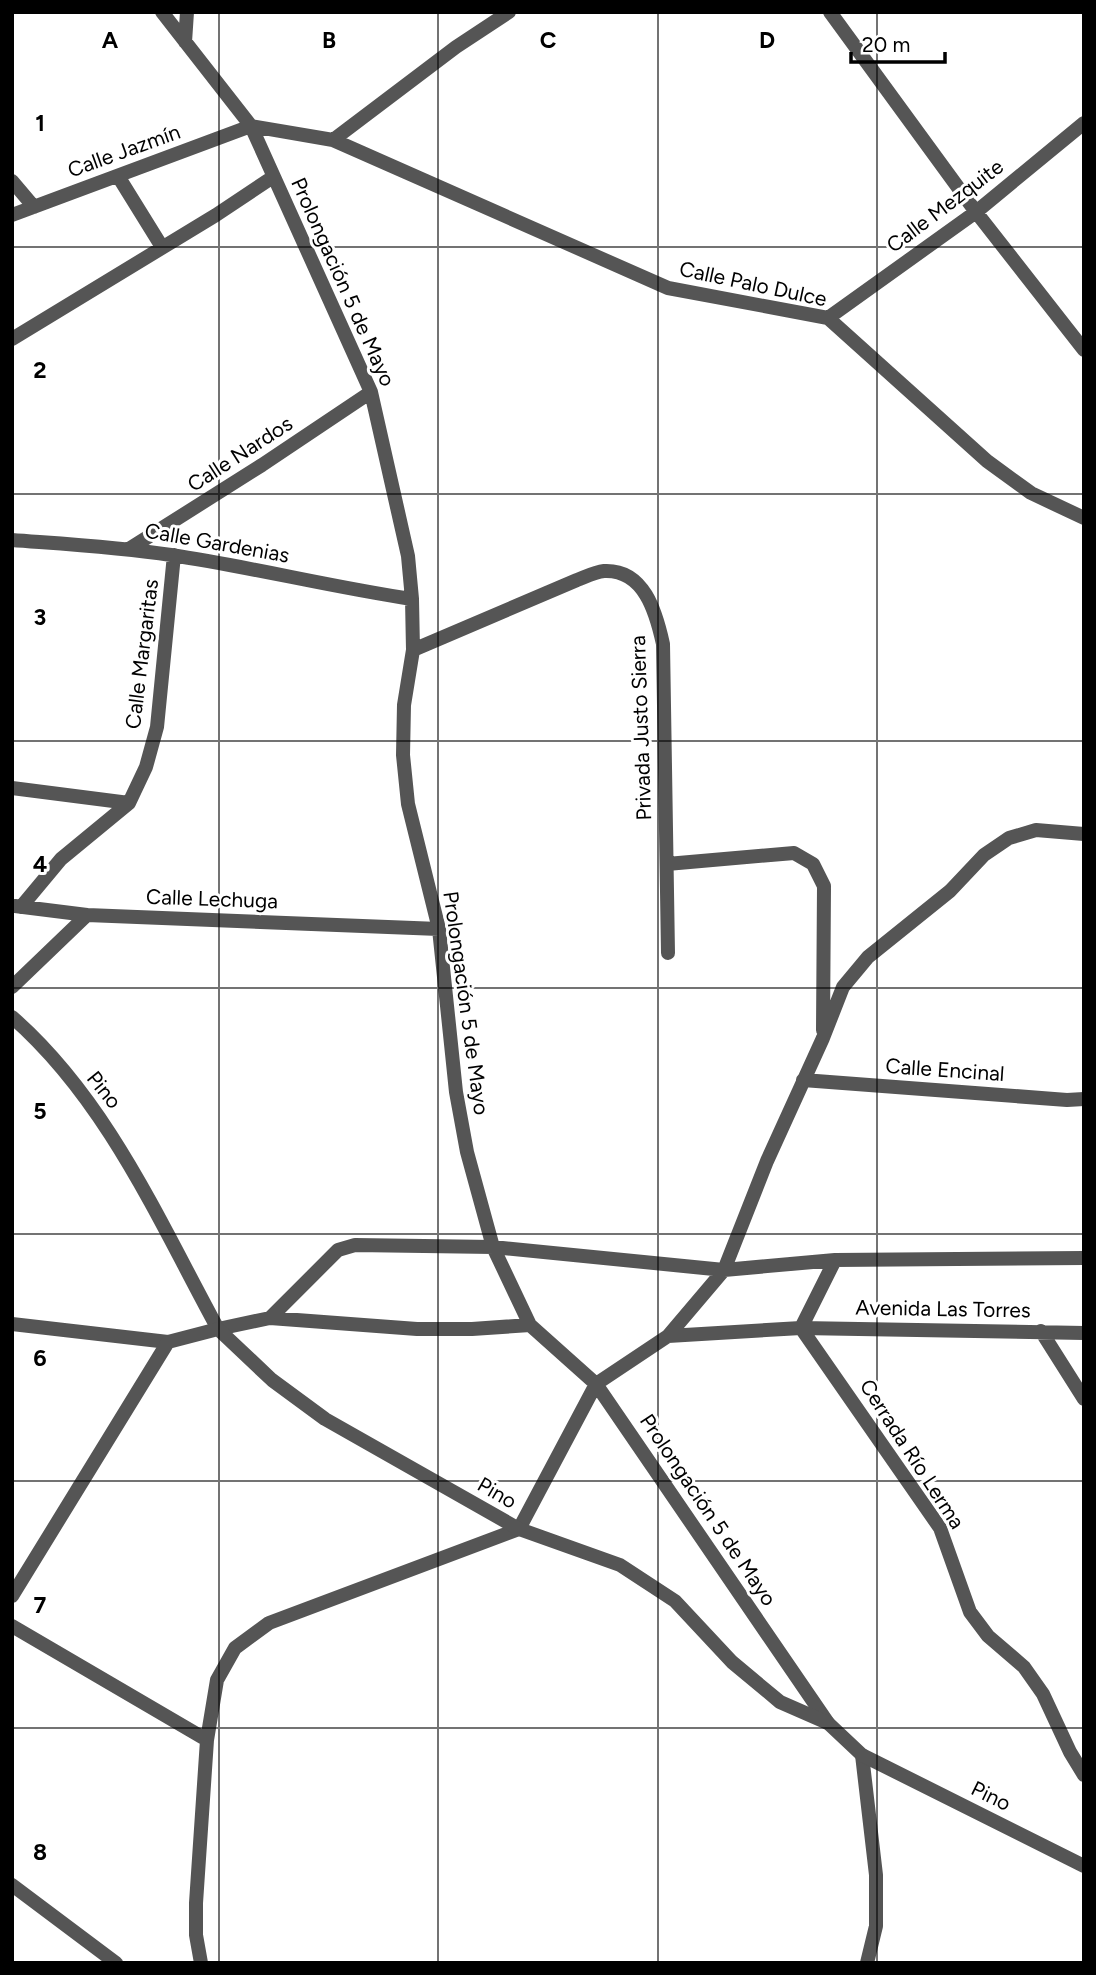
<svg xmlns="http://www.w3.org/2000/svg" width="1096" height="1975" viewBox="0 0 1096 1975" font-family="Figtree,sans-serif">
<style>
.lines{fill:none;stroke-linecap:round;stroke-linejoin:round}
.minor{stroke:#555;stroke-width:14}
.tertiary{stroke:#555;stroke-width:14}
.grid{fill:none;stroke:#000;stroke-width:2;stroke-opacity:0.55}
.labels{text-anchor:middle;stroke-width:6;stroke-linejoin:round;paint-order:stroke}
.street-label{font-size:21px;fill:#000;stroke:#fff}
.grid-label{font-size:23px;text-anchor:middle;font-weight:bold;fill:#000;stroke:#fff;stroke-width:6;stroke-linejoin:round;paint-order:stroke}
</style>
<rect width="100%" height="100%" fill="#fff"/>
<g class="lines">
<path class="minor" d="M 162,12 L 251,126 L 371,392 L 408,556 L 412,599 L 413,650 L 404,705 L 403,755 L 408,804 L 439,929 L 456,1092 L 467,1152 L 493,1247 L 530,1325 L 596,1384 L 828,1723
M 830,12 L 976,212 L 1084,350
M 185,42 L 187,12
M 333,140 L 668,288 L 828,318 L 987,461 L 1031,493 L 1084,518
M 118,176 L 162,247
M 12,181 L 34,207
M 12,215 L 251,126 L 333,140 L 456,47 L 509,12
M 828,318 L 976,212 L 1084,123
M 12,339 L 216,215 L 273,177
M 12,540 C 65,544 119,547 171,555 C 252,567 331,587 412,599
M 129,549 L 262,465 L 371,392
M 413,650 L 577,580 C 585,577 595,572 604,571 C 644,569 656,612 663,644 L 668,953
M 12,788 L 129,803 L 146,767 L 157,727 L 174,555
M 667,864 L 794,853 L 813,864 L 824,886 L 823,1030
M 15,906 L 87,915
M 21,907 L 61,859 L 129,803
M 12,987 L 87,915 L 439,929
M 12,1017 C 107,1100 159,1221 218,1329 L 270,1318 L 417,1329 L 472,1329 L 530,1325
M 803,1080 L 1067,1100 L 1084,1099
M 835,1260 L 801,1328 L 940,1528 L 970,1612 L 988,1636 L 1024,1667 L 1043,1694 L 1070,1752 L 1084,1775
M 270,1318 L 338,1250 L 355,1245 L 493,1247 L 724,1270 L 835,1260 L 1084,1258
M 12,1324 L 168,1342
M 1041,1331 L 1084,1399
M 668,1336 L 801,1328 L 1084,1333
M 12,1626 L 207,1740
M 862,1755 L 876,1875 L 876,1926 L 867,1963
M 12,1885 L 116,1963
M 201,1963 L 196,1935 L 196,1903 L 207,1740 L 217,1680 L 235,1648 L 269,1623 L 519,1529 L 596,1384 L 668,1336 L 724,1270 L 767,1161 L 823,1038 L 843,987 L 868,957 L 950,891 L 984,855 L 1009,838 L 1036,830 L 1084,834"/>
<path class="tertiary" d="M 12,1596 L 168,1342 L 218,1329 L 272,1380 L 325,1419 L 519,1529 L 620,1565 L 675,1601 L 732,1662 L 780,1702 L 828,1723 L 862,1755 L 1084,1866"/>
</g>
<path class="grid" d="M 219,12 L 219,1963M 438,12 L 438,1963M 658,12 L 658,1963M 877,12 L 877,1963M 12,247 L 1084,247M 12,494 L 1084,494M 12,741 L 1084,741M 12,988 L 1084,988M 12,1234 L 1084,1234M 12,1481 L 1084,1481M 12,1728 L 1084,1728"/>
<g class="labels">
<g class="street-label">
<text transform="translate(124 151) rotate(-20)" y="7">Calle Jazmín</text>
<text transform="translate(945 206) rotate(-37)" y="7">Calle Mezquite</text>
<text transform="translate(343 282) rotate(66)" y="7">Prolongación 5 de Mayo</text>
<text transform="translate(753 284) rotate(12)" y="7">Calle Palo Dulce</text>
<text transform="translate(240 454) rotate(-33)" y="7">Calle Nardos</text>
<text transform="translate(217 543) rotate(10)" y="7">Calle Gardenias</text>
<text transform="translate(142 654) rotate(-83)" y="7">Calle Margaritas</text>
<text transform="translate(641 728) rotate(-92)" y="7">Privada Justo Sierra</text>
<text transform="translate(212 899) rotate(2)" y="7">Calle Lechuga</text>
<text transform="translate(466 1003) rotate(82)" y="7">Prolongación 5 de Mayo</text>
<text transform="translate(945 1070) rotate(4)" y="7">Calle Encinal</text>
<text transform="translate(104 1090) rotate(51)" y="7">Pino</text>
<text transform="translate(943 1309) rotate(1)" y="7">Avenida Las Torres</text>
<text transform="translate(912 1454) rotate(57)" y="7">Cerrada Río Lerma</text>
<text transform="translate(497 1493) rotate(30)" y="7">Pino</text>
<text transform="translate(708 1510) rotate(56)" y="7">Prolongación 5 de Mayo</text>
<text transform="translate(991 1796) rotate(26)" y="7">Pino</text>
</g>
</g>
<g class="grid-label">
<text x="110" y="48">A</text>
<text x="329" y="48">B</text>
<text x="548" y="48">C</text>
<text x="767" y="48">D</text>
<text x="40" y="131">1</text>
<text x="40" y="378">2</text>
<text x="40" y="625">3</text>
<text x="40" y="872">4</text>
<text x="40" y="1119">5</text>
<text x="40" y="1366">6</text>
<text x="40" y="1613">7</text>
<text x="40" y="1860">8</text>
</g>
<rect width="1096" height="1975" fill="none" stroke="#000000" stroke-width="28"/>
<path d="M851 52v10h94v-10" fill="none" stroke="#000000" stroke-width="3.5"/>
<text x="862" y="52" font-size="21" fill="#000000" stroke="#ffffff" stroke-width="5" paint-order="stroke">20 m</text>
</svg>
